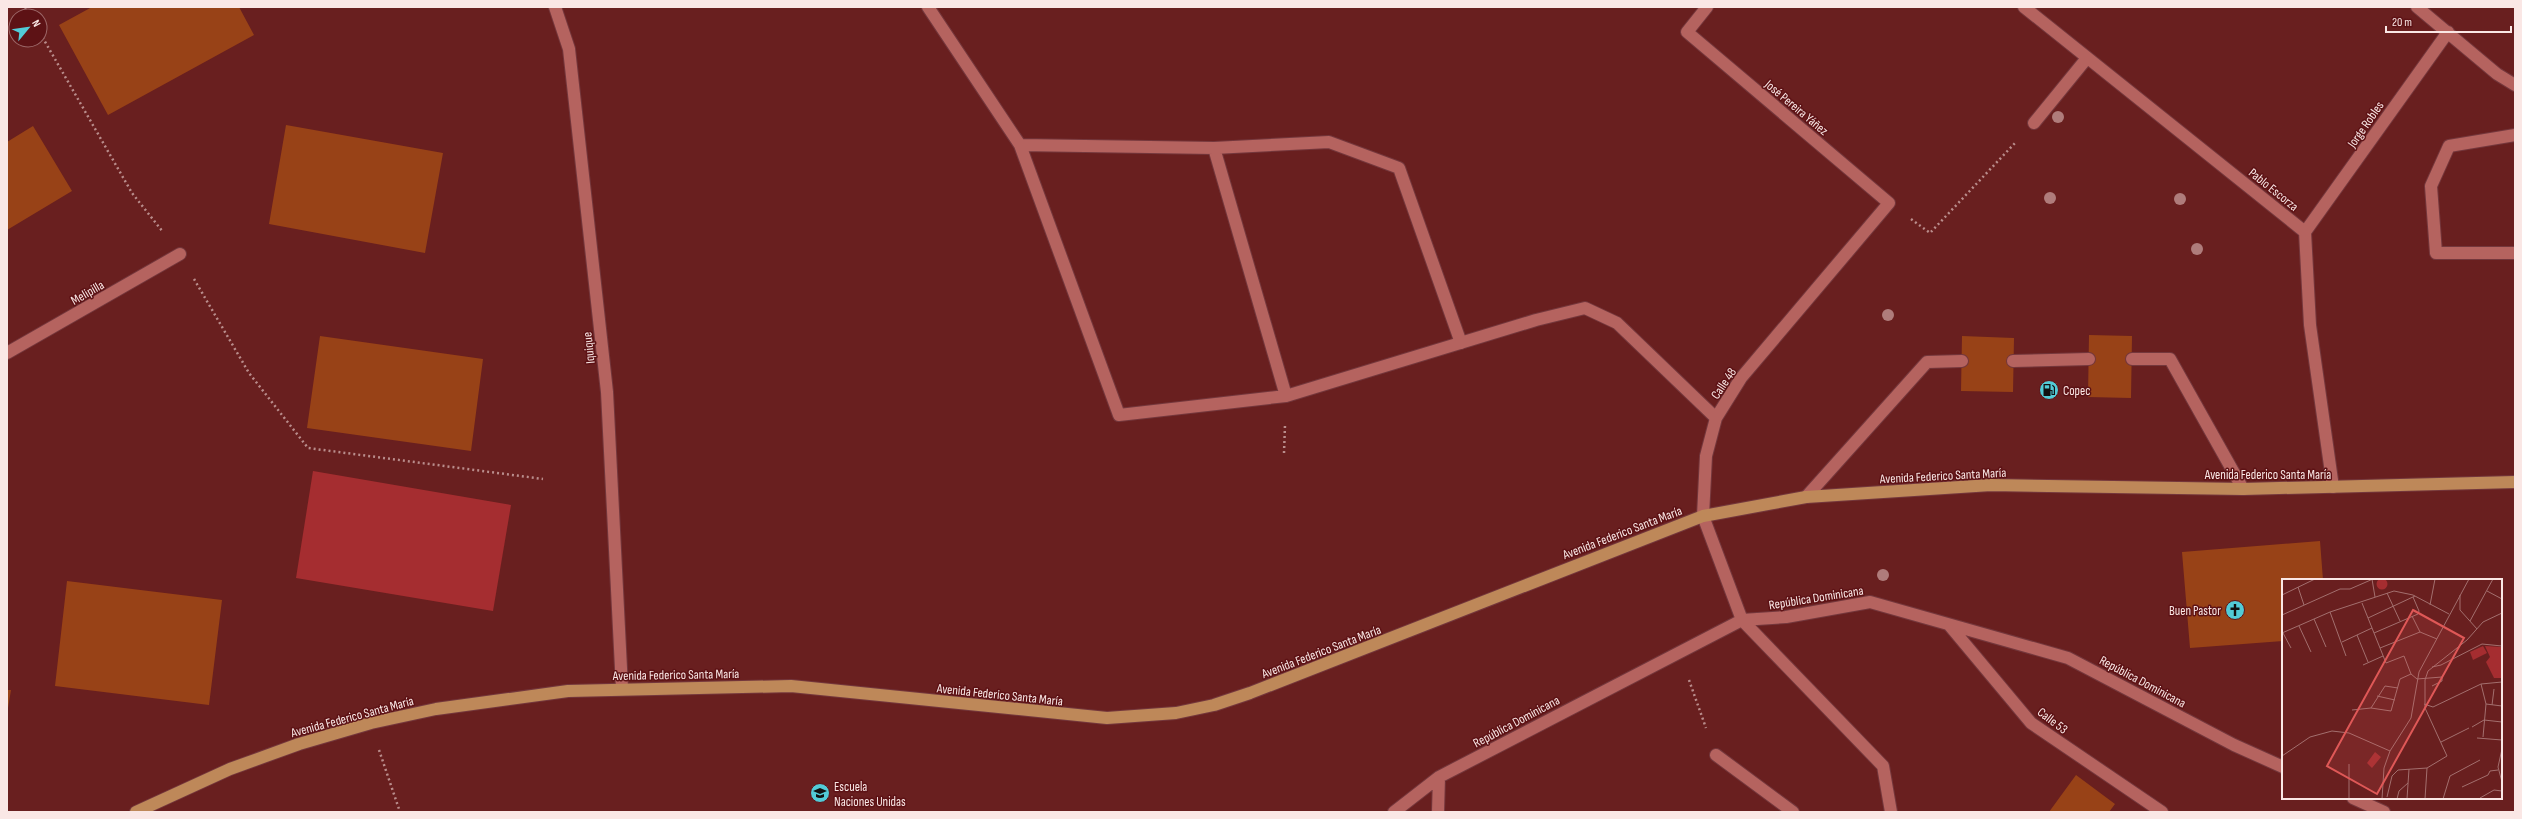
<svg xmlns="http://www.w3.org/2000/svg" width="2522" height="819" viewBox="0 0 2522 819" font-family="'Sofia Sans Condensed',sans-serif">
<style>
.green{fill:#a52d30}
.building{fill:#984217}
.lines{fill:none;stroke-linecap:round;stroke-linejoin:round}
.lane-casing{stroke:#74373c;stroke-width:14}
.street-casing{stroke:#74373c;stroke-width:14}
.primary-casing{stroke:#74373c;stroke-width:14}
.path{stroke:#b98d8c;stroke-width:2.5;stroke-dasharray:2 3;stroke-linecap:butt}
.lane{stroke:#b5635f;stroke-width:12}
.street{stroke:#b5635f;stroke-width:12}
.primary{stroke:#be8859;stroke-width:12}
.tree{fill:#af7c7b}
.labels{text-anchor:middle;stroke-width:3;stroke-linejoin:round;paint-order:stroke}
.street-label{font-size:13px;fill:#fae7e5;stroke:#5d1215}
.poi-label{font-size:13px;fill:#fae7e5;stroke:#5d1215;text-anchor:start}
.inset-road{fill:none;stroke:#a36f6e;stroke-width:1}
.view{fill:#df5857;fill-opacity:0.15;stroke:#df5857;stroke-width:2}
.inset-edge{fill:none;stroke:#fae7e5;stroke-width:2}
</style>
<rect width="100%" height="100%" fill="#691f1f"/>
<path class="green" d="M 313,471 L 511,505 L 493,611 L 296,578 Z"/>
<path class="building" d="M 92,7 L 239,7 L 254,35 L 108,115 L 59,25 Z
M 286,125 L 443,153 L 425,253 L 269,224 Z
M 33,126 L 72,191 L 7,230 L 7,142 Z
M 2089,335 L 2132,336 L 2131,398 L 2088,397 Z
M 320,336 L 483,359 L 471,451 L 307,428 Z
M 1962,336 L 2014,338 L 2013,392 L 1961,391 Z
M 2320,541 L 2323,580 L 2283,580 L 2283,641 L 2190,648 L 2182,552 Z
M 67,581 L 222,600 L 209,705 L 55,686 Z
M 7,690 L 11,690 L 8,708 L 7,708 Z
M 2076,775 L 2115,804 L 2109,812 L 2049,812 Z"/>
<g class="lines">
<g class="lane-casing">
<path id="lane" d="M 2515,135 L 2449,146 L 2431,186 L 2436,253 L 2515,253
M 2132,359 L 2170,359 L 2243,489
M 2013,361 L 2089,359
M 1806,497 L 1927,362 L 1962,361"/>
</g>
<g class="street-casing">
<path id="street" d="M 555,7 L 569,49 L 607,392 L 622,688
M 928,7 L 1020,145 L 1119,415 L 1286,396 L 1536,320 L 1585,308 L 1617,323 L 1716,418
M 1707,7 L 1687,32 L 1889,203 L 1741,378 L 1716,418 L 1706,456 L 1703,516 L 1742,620 L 1883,766 L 1891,812
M 2024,7 L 2305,232 L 2310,325 L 2333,487
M 2417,7 L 2497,74 L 2515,85
M 2034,123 L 2087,58
M 1020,145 L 1214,148 L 1329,142 L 1399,168 L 1461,343
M 1214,148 L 1286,396
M 2305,232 L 2448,32
M 7,353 L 180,254
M 1950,626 L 2031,723 L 2162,812
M 1716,755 L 1793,812
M 2353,798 L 2384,812
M 1394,812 L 1439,777 L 1742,620 L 1786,617 L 1870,602 L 2068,658 L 2234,745 L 2283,767
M 1438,812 L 1439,777"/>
</g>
<g class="primary-casing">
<path id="primary" d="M 136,812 L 230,769 L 299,744 L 371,723 L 436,709 L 568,691 L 791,686 L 1107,718 L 1176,713 L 1214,705 L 1250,693 L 1703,516 L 1806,497 L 1991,485 L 2243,489 L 2515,482"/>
</g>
<path class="path" d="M 25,7 L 30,16
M 40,33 L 132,193 L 163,232
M 1911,219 L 1930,233 L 2015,143
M 194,279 L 249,373 L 308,448 L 543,479
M 1284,453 L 1285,425
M 1689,680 L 1706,728
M 379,750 L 400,812"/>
<use href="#lane" class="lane"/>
<use href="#street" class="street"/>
<use href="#primary" class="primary"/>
</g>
<g class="tree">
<circle cx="2058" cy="117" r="6"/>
<circle cx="2050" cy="198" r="6"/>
<circle cx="2180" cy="199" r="6"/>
<circle cx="2197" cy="249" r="6"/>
<circle cx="1888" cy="315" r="6"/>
<circle cx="1883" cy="575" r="6"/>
</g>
<defs>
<g id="fuel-disc" transform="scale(1)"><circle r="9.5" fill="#52cbd7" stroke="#5d1215"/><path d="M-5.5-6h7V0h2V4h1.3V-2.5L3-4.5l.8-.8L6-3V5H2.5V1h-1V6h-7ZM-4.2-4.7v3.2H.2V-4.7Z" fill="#111"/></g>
<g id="church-disc" transform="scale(1)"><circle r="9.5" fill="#52cbd7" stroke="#5d1215"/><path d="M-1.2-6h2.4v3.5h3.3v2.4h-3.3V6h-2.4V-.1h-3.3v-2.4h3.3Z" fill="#111"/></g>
<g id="school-disc" transform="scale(1)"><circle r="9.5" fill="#52cbd7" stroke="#5d1215"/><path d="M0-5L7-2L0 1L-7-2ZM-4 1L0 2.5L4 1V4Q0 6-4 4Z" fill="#111"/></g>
</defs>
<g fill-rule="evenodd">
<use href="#fuel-disc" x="2049" y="390"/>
<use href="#church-disc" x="2235" y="610"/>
<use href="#school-disc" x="820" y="793"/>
</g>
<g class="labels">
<g class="street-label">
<text transform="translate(1797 107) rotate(40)" y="5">José Pereira Yáñez</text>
<text transform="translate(2365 124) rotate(-55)" y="5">Jorge Robles</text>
<text transform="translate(2274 189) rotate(39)" y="5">Pablo Escorza</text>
<text transform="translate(87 292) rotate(-30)" y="5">Melipilla</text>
<text transform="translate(588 348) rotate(-96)" y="5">Iquique</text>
<text transform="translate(1723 383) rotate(-56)" y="5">Calle 48</text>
<text x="2268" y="479">Avenida Federico Santa María</text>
<text transform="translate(1943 475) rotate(-3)" y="5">Avenida Federico Santa María</text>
<text transform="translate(1622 532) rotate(-21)" y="5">Avenida Federico Santa María</text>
<text transform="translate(1816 597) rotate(-9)" y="5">República Dominicana</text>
<text transform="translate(1321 651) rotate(-21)" y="5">Avenida Federico Santa María</text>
<text transform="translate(676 674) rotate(-1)" y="5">Avenida Federico Santa María</text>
<text transform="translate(2143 681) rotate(28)" y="5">República Dominicana</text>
<text transform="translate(1000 694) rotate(6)" y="5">Avenida Federico Santa María</text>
<text transform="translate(352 716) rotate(-15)" y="5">Avenida Federico Santa María</text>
<text transform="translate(2053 720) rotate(37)" y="5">Calle 53</text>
<text transform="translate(1516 721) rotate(-28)" y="5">República Dominicana</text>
</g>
<g class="poi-label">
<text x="2063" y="395">Copec</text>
<text x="2221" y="615" text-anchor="end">Buen Pastor</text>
<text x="834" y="791">Escuela<tspan x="834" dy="15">Naciones Unidas</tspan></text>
</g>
</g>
<g transform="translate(2282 579)">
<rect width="220" height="220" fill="#691f1f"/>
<path d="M94.5 5a5.5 5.5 0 1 1 11 0a5.5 5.5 0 1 1-11 0ZM 201,67 L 205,74 L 191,81 L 188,73 ZM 203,67 L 220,68 L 220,99 L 212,99 L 204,83 L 208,78 ZM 93,173 L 99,178 L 90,189 L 85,184 Z" fill="#a52d30"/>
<path class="inset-road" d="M 90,0 L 93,18M 16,8 L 22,26M 205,12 L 220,20M 105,14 L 118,42M 0,16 L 33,0M 178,16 L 178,31 L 195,50M 80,24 L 104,84 L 122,77 L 129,95 L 135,100 L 160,98 L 160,102 L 150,107M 148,26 L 153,0M 48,33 L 64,77M 0,36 L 58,10 L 68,10 L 91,0M 130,37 L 138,53M 86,39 L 133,17M 32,40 L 44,68M 188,42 L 211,0M 17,47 L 29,73M 0,54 L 48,33 L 112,12 L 131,16 L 167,35M 1,54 L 9,69M 92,54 L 136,35 L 137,32 L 131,18M 75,56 L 86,83M 60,63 L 90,49M 98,69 L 138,53 L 155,60M 81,86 L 101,77M 150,88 L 159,86 L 200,65 L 220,67M 199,105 L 204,125 L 201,158M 95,117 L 113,121M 142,125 L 151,128 L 199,105 L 220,103M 204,125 L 220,127M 210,126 L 212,110M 89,129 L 103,107 L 116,109M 70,131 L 89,129 L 109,132 L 118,100 L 129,95M 190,148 L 202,141 L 220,143M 195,159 L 220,161M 159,163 L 187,149M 220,170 L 216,188 L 220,203M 0,177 L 28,158 L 50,152 L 67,154 L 108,172M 67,185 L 67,220M 180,208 L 206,196 L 208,192 L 216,191M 105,218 L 110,197 L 116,191 L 145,189 L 165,177 L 143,129 L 143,101 L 146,92 L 185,61 L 201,43 L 220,34M 198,219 L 212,211 L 220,212M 100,220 L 102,189 L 108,172 L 129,139 L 137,93 L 187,0M 115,220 L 117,212 L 126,204M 125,220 L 127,190M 143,220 L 145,189M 161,220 L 168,197 L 198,181"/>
<path class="view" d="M 131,31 L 182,59 L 95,215 L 45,187 Z"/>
<rect width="220" height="220" class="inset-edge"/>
</g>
<rect width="2522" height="819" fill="none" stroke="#fae7e5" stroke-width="16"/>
<g transform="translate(28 28) rotate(61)"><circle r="19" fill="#5d1215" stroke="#9c6768"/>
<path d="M0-3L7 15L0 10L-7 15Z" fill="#52cbd7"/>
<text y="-6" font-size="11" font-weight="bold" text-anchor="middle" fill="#fae7e5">N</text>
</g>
<path d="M2386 26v6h125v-6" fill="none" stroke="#fae7e5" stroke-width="2"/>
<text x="2392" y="26" font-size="12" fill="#fae7e5" stroke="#5d1215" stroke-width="3" paint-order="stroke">20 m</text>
</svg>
